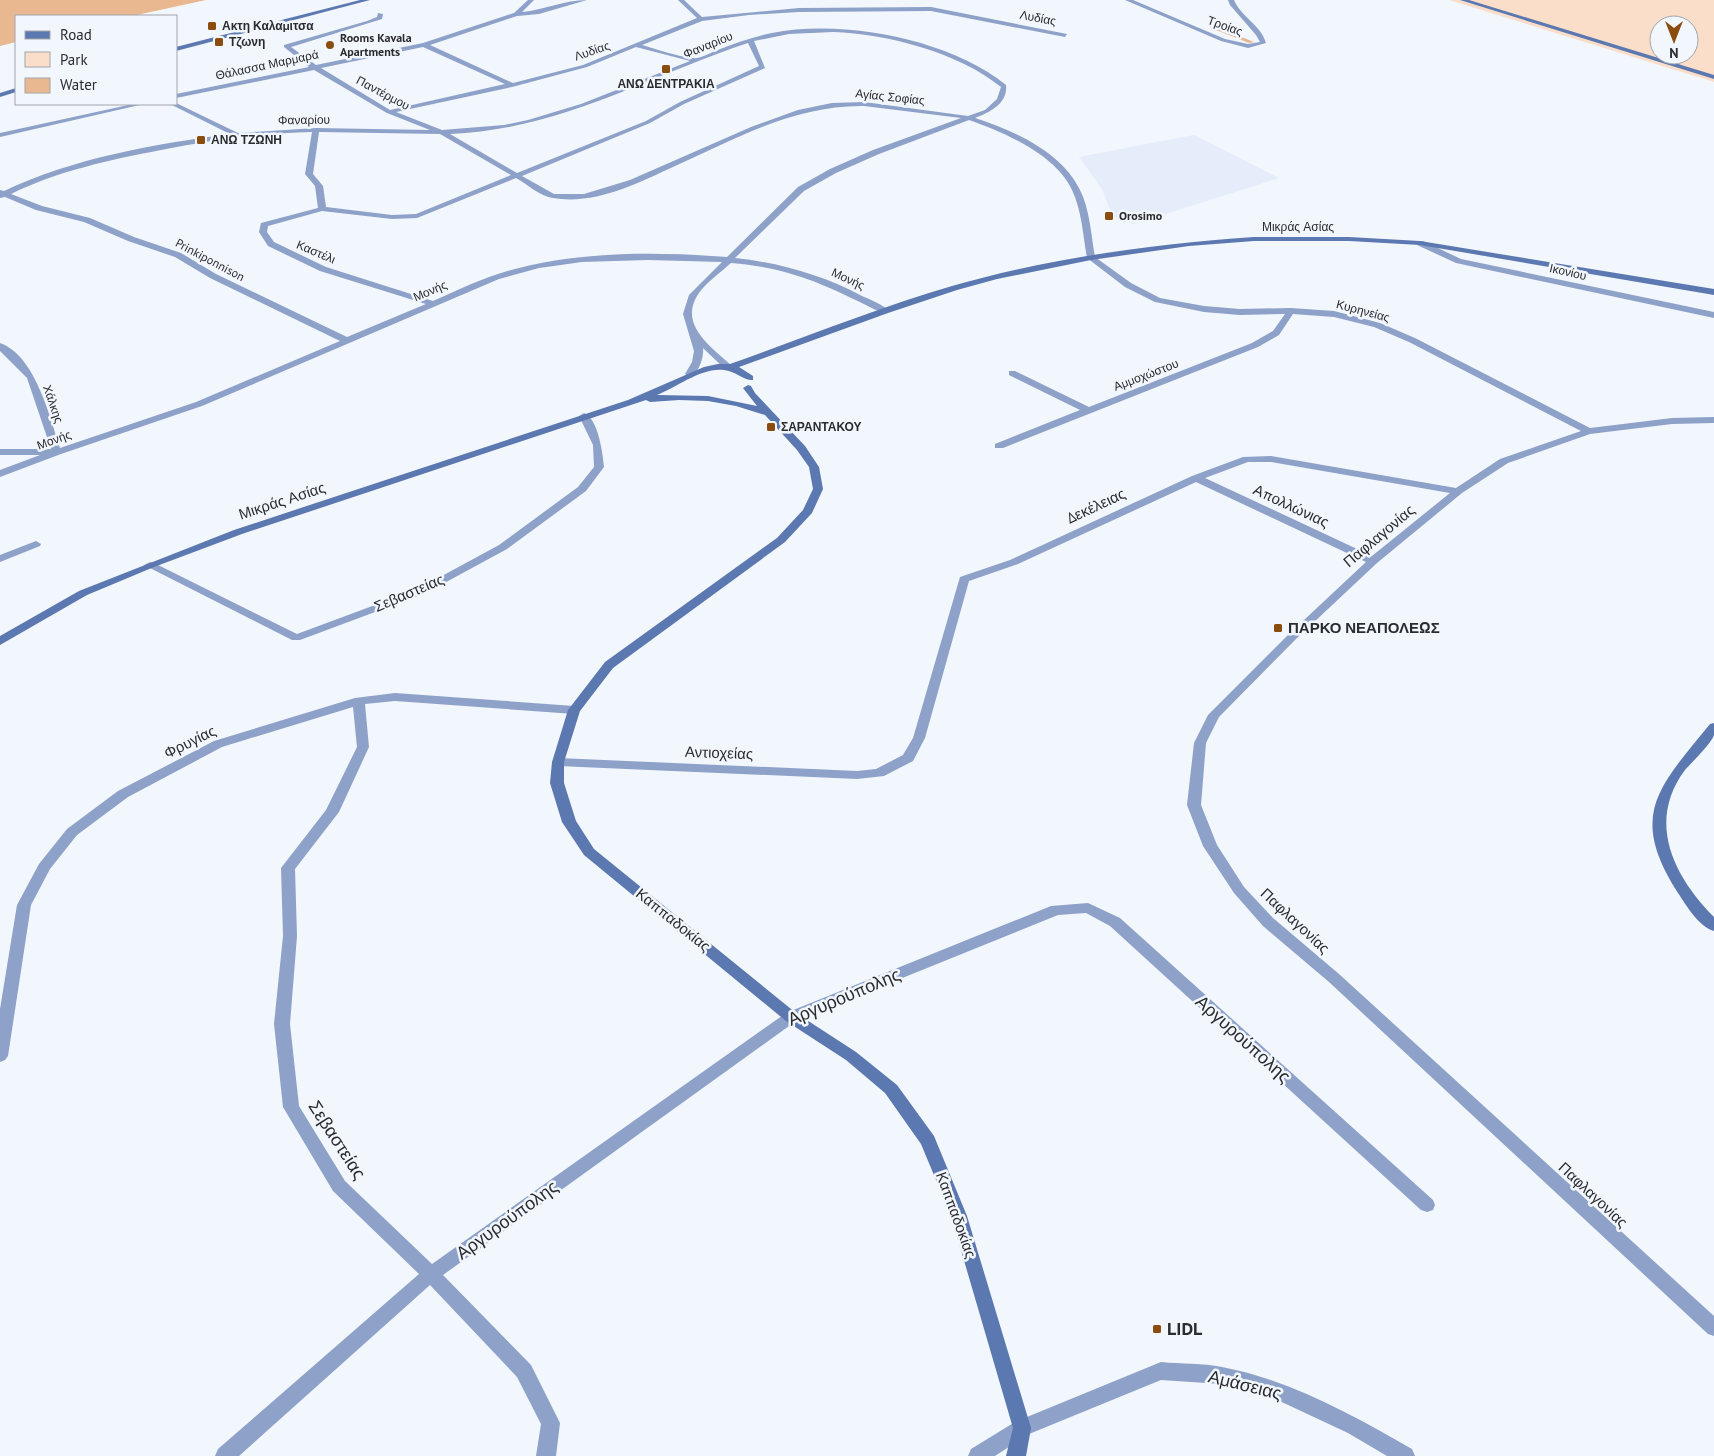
<svg xmlns="http://www.w3.org/2000/svg" width="1714" height="1456" viewBox="0 0 1714 1456" font-family="'PT Sans',sans-serif">
<style>
.built{fill:#e5ecfa}
.green{fill:#fadec9;fill-rule:evenodd}
.water{fill:#e9b790}
.lines{fill:none;stroke-linecap:round;stroke-linejoin:round}
.stream{fill:#e9b790;fill-rule:evenodd}
.street{fill:#8da1c9;fill-rule:evenodd}
.secondary{fill:#5b78b0;fill-rule:evenodd}
.poi-dot{fill:#8a4d0f;stroke:#f2f6fd;stroke-width:2}
.labels{text-anchor:middle;stroke-width:5;stroke-linejoin:round;paint-order:stroke}
.far-street-label{font-size:12px;fill:#2b2c2f;stroke:#f2f6fd}
.far-poi-label{font-size:12px;font-weight:bold;fill:#2b2c2f;stroke:#f2f6fd;text-anchor:start}
.street-label{font-size:15px;fill:#2b2c2f;stroke:#f2f6fd}
.poi-label{font-size:15px;font-weight:bold;fill:#2b2c2f;stroke:#f2f6fd;text-anchor:start}
.near-street-label{font-size:18px;fill:#2b2c2f;stroke:#f2f6fd}
.near-poi-label{font-size:18px;font-weight:bold;fill:#2b2c2f;stroke:#f2f6fd;text-anchor:start}
</style>
<rect width="100%" height="100%" fill="#f2f6fd"/>
<path class="built" d="M 1194,135 L 1279,178 L 1134,224 L 1118,220 L 1111,212 L 1102,189 L 1079,157 Z"/>
<path class="green" d="M 1449,0 L 1714,0 L 1714,82 ZM 1659,25 L 1689,25 L 1689,55 L 1659,55 Z"/>
<path class="water" d="M 0,0 L 206,0 L 132,16 L 16,16 L 16,42 L 0,46 Z"/>
<g class="lines">
<path class="stream" d="M 1211,26 L 1215,26 L 1254,42 L 1249,43 L 1211,28 Z"/>
<path class="street" d="M 528,0 L 534,0 L 522,12 C 544,10 565,0 587,0 L 539,14 L 517,16 L 430,45 L 513,83 L 583,65 L 697,18 L 678,0 L 684,0 L 702,17 L 799,8 L 931,7 L 1067,34 L 1065,37 L 931,11 L 799,12 L 749,15 L 702,21 L 642,45 C 652,48 689,60 697,58 C 704,57 711,52 718,50 C 736,43 753,37 772,33 C 843,19 949,39 1006,85 C 1008,103 991,112 975,118 C 1013,130 1062,152 1080,190 C 1090,210 1091,235 1095,257 L 1131,283 L 1160,298 L 1204,306 L 1240,309 L 1291,308 L 1334,311 L 1380,323 L 1415,338 L 1590,428 L 1672,418 L 1714,417 L 1714,423 L 1672,424 L 1590,434 L 1508,463 L 1462,493 L 1377,563 L 1296,639 L 1219,717 L 1206,743 L 1201,805 L 1217,845 L 1244,887 L 1273,918 L 1339,974 L 1714,1316 L 1714,1336 L 1708,1334 L 1329,982 L 1263,926 L 1234,893 L 1203,846 L 1187,805 L 1194,743 L 1208,715 L 1288,635 L 1366,562 L 1196,482 L 1018,564 L 969,581 L 925,738 L 913,761 L 884,776 L 857,779 L 558,766 L 552,762 L 558,758 L 857,771 L 876,769 L 903,755 L 913,738 L 960,577 L 1010,560 L 1192,476 L 1243,457 L 1271,456 L 1456,488 L 1500,459 L 1581,431 L 1409,342 L 1374,327 L 1334,317 L 1293,314 L 1279,335 L 1258,347 L 1003,448 L 995,448 L 995,444 L 1080,410 L 1009,375 L 1009,371 L 1015,371 L 1089,407 L 1252,343 L 1273,331 L 1285,314 L 1240,315 L 1204,312 L 1155,302 L 1125,287 L 1087,258 C 1083,236 1082,211 1072,190 C 1056,155 1004,132 969,120 L 879,154 L 836,173 L 804,191 L 735,258 C 781,263 822,275 862,296 C 871,300 882,304 889,311 L 882,313 C 828,286 793,268 731,263 C 721,272 703,285 697,296 C 679,326 713,348 732,366 L 732,370 L 726,370 L 703,348 C 704,357 699,373 690,377 L 685,374 L 692,362 L 694,351 L 683,314 L 689,295 L 722,262 L 648,260 L 582,262 L 539,268 L 499,279 L 202,406 L 61,454 L 0,477 L 0,470 L 40,455 L 0,455 L 0,449 L 51,449 L 27,378 L 0,351 L 0,343 C 35,355 50,417 60,448 L 196,402 L 340,341 L 210,278 L 175,257 L 128,241 L 84,222 L 36,210 L 5,197 L 0,198 L 0,190 L 4,191 C 74,158 154,144 230,134 L 170,104 L 176,103 L 238,133 L 316,128 L 430,130 L 387,113 L 314,70 L 176,98 L 176,94 L 309,67 L 284,47 L 284,45 L 367,21 L 377,17 L 378,13 L 383,14 L 382,19 L 291,47 L 316,65 L 423,43 L 514,13 ZM 833,32 C 887,34 958,52 1001,87 L 997,99 L 985,110 L 968,116 L 864,102 L 832,103 L 798,110 L 751,127 L 630,180 L 584,194 L 554,194 L 522,176 L 650,123 L 684,104 L 765,68 L 754,41 L 789,34 ZM 748,43 L 759,66 L 680,102 L 646,121 L 517,173 L 450,134 C 563,129 645,77 748,43 ZM 423,47 L 505,84 L 390,110 L 321,68 ZM 636,47 L 690,61 L 581,104 L 528,120 L 504,125 L 442,130 L 396,112 L 512,87 L 587,67 ZM 864,106 L 961,118 L 873,150 L 830,169 L 798,187 L 727,257 C 658,252 582,251 515,269 C 487,276 460,289 433,301 L 326,267 L 274,242 L 267,232 L 268,226 L 322,211 L 392,219 L 417,218 L 516,178 C 527,184 541,197 553,198 C 595,205 636,184 673,167 C 735,139 794,105 864,106 ZM 312,132 L 305,174 L 315,186 L 318,208 L 261,223 L 259,232 L 268,246 L 320,271 L 426,304 L 347,337 L 216,274 L 181,253 L 134,237 L 90,218 L 42,206 L 11,194 C 58,171 109,160 161,150 C 211,140 261,133 312,132 ZM 319,132 L 440,134 L 511,175 L 416,214 L 392,215 L 326,207 L 323,186 L 313,174 ZM 1248,462 L 1271,462 L 1450,493 L 1372,556 L 1205,478 Z
M 1125,0 L 1133,0 L 1225,39 L 1248,44 L 1260,42 L 1256,35 L 1230,5 L 1228,0 L 1234,0 C 1241,17 1261,25 1266,43 L 1248,48 L 1221,41 Z
M 133,104 L 144,104 L 0,137 L 0,133 Z
M 1417,241 L 1423,241 L 1461,259 L 1714,312 L 1714,318 L 1456,263 L 1417,245 Z
M 584,413 C 598,418 603,454 604,467 L 586,491 L 507,549 L 426,593 L 300,640 L 292,640 L 144,565 L 150,562 L 154,563 L 297,634 L 418,589 L 499,545 L 578,487 L 594,467 L 593,445 L 579,416 Z
M 36,541 L 41,544 L 40,546 L 0,562 L 0,555 Z
M 395,693 L 574,706 L 580,710 L 574,714 L 395,701 L 365,704 L 369,747 L 339,812 L 295,869 L 297,936 L 290,1024 L 299,1106 L 345,1181 L 432,1264 L 786,1013 L 1051,906 L 1088,903 L 1120,918 L 1433,1200 L 1435,1205 L 1433,1210 L 1427,1212 L 1421,1210 L 1110,926 L 1086,913 L 1058,915 L 796,1021 L 443,1275 L 531,1365 L 560,1423 L 556,1456 L 536,1456 L 541,1424 L 517,1377 L 430,1285 L 239,1456 L 215,1456 L 218,1449 L 419,1274 L 333,1191 L 283,1107 L 274,1024 L 283,936 L 281,868 L 326,810 L 357,747 L 353,707 L 222,747 L 128,797 L 77,835 L 50,869 L 31,905 L 8,1056 L 5,1060 L 0,1062 L 0,1009 L 17,905 L 39,864 L 67,829 L 118,791 L 214,741 L 355,698 Z
M 1161,1362 C 1181,1364 1203,1363 1222,1367 C 1290,1380 1352,1415 1412,1449 L 1415,1456 L 1387,1456 L 1348,1433 L 1271,1397 L 1221,1384 L 1161,1380 L 1029,1434 L 995,1456 L 968,1456 L 971,1449 L 1015,1422 Z"/>
<path class="secondary" d="M 360,0 L 370,0 L 176,51 L 176,47 Z
M 1460,0 L 1469,0 L 1714,75 L 1714,79 Z
M 16,88 L 16,92 L 0,97 L 0,93 Z
M 1254,237 L 1349,237 L 1420,241 L 1714,289 L 1714,295 L 1420,245 L 1349,241 L 1254,241 L 1189,246 L 1091,260 L 997,279 L 957,290 L 888,313 L 739,367 L 753,376 L 753,380 C 745,381 735,371 724,370 C 702,367 677,387 657,395 L 708,396 L 757,406 L 743,388 L 748,385 L 751,386 L 755,393 L 805,446 L 819,467 L 823,489 L 812,513 L 785,542 L 613,668 L 580,711 L 564,762 L 564,783 L 576,821 L 594,849 L 796,1013 L 856,1052 L 897,1085 L 934,1136 L 967,1216 L 1031,1428 L 1026,1456 L 1006,1456 L 1013,1428 L 951,1216 L 921,1144 L 885,1093 L 846,1060 L 786,1021 L 584,855 L 562,822 L 550,783 L 552,762 L 568,710 L 605,662 L 777,538 L 803,510 L 813,489 L 809,467 L 797,450 L 765,415 L 736,406 L 708,401 L 679,400 L 650,402 L 646,400 L 242,534 L 154,567 L 87,595 L 0,645 L 0,636 L 79,591 L 234,530 L 628,400 L 704,367 L 718,364 L 730,364 C 803,338 877,308 952,286 C 1049,258 1153,244 1254,237 Z
M 1714,723 C 1714,726 1714,731 1714,735 C 1711,744 1692,762 1685,770 C 1646,822 1674,877 1714,917 L 1714,931 C 1699,927 1686,905 1678,893 C 1627,814 1660,786 1710,724 Z"/>
</g>
<g class="poi-dot">
<rect x="207" y="21" width="10" height="10" rx="2.5"/>
<rect x="214" y="37" width="10" height="10" rx="2.5"/>
<circle cx="330" cy="45" r="5"/>
<rect x="661" y="64" width="10" height="10" rx="2.5"/>
<rect x="196" y="135" width="10" height="10" rx="2.5"/>
<rect x="1104" y="211" width="10" height="10" rx="2.5"/>
<rect x="766" y="422" width="10" height="10" rx="2.5"/>
<rect x="1273" y="623" width="10" height="10" rx="2.5"/>
<rect x="1152" y="1324" width="10" height="10" rx="2.5"/>
</g>
<g class="labels">
<g class="far-street-label">
<text transform="translate(1038 18) rotate(11)" y="4">Λυδίας</text>
<text transform="translate(1225 26) rotate(20)" y="4">Τροίας</text>
<text transform="translate(708 45) rotate(-22)" y="4">Φαναρίου</text>
<text transform="translate(592 51) rotate(-19)" y="4">Λυδίας</text>
<text transform="translate(267 65) rotate(-12)" y="4">Θάλασσα Μαρμαρά</text>
<text transform="translate(383 93) rotate(28)" y="4">Παντέρμου</text>
<text transform="translate(890 97) rotate(6)" y="4">Αγίας Σοφίας</text>
<text transform="translate(304 120) rotate(-1)" y="4">Φαναρίου</text>
<text x="1298" y="231">Μικράς Ασίας</text>
<text transform="translate(316 252) rotate(23)" y="4">Καστέλι</text>
<text transform="translate(210 260) rotate(28)" y="4">Prinkiponnison</text>
<text transform="translate(1568 272) rotate(13)" y="4">Ικονίου</text>
<text transform="translate(848 279) rotate(25)" y="4">Μονής</text>
<text transform="translate(430 291) rotate(-23)" y="4">Μονής</text>
<text transform="translate(1363 311) rotate(15)" y="4">Κυρηνείας</text>
<text transform="translate(1146 375) rotate(-21)" y="4">Αμμοχώστου</text>
<text transform="translate(53 404) rotate(71)" y="4">Χάλκης</text>
<text transform="translate(54 440) rotate(-20)" y="4">Μονής</text>
</g>
<g class="far-poi-label">
<text x="222" y="30">Ακτη Καλαμιτσα</text>
<text x="340" y="42">Rooms Kavala<tspan x="340" dy="14">Apartments</tspan></text>
<text x="229" y="46">Τζωνη</text>
<text x="666" y="88" text-anchor="middle">ΑΝΩ ΔΕΝΤΡΑΚΙΑ</text>
<text x="211" y="144">ΑΝΩ ΤΖΩΝΗ</text>
<text x="1119" y="220">Orosimo</text>
<text x="781" y="431">ΣΑΡΑΝΤΑΚΟΥ</text>
</g>
<g class="street-label">
<text transform="translate(282 501) rotate(-18)" y="5">Μικράς Ασίας</text>
<text transform="translate(1096 506) rotate(-25)" y="5">Δεκέλειας</text>
<text transform="translate(1291 506) rotate(25)" y="5">Απολλώνιας</text>
<text transform="translate(1379 536) rotate(-40)" y="5">Παφλαγονίας</text>
<text transform="translate(409 593) rotate(-23)" y="5">Σεβαστείας</text>
<text transform="translate(190 742) rotate(-26)" y="5">Φρυγίας</text>
<text transform="translate(719 753) rotate(2)" y="5">Αντιοχείας</text>
<text transform="translate(673 920) rotate(39)" y="5">Καππαδοκίας</text>
<text transform="translate(1295 921) rotate(43)" y="5">Παφλαγονίας</text>
<text transform="translate(1593 1195) rotate(43)" y="5">Παφλαγονίας</text>
<text transform="translate(956 1215) rotate(70)" y="5">Καππαδοκίας</text>
</g>
<g class="poi-label">
<text x="1288" y="633">ΠΑΡΚΟ ΝΕΑΠΟΛΕΩΣ</text>
</g>
<g class="near-street-label">
<text transform="translate(844 997) rotate(-23)" y="6">Αργυρούπολης</text>
<text transform="translate(1243 1039) rotate(42)" y="6">Αργυρούπολης</text>
<text transform="translate(337 1140) rotate(57)" y="6">Σεβαστείας</text>
<text transform="translate(507 1220) rotate(-36)" y="6">Αργυρούπολης</text>
<text transform="translate(1245 1385) rotate(14)" y="6">Αμάσειας</text>
</g>
<g class="near-poi-label">
<text x="1167" y="1335">LIDL</text>
</g>
</g>
<rect x="15" y="15" width="162" height="90" fill="#f2f6fd" stroke="#a2a5ab"/>
<rect x="25" y="31" width="25" height="8" fill="#5b78b0" stroke="#a2a5ab"/>
<text x="60" y="40" font-size="15" fill="#2b2c2f">Road</text>
<rect x="25" y="52" width="25" height="15" fill="#fadec9" stroke="#a2a5ab"/>
<text x="60" y="65" font-size="15" fill="#2b2c2f">Park</text>
<rect x="25" y="78" width="25" height="15" fill="#e9b790" stroke="#a2a5ab"/>
<text x="60" y="90" font-size="15" fill="#2b2c2f">Water</text>
<g transform="translate(1674 40) rotate(180)"><circle r="24" fill="#f2f6fd" stroke="#a2a5ab"/>
<path d="M0-4L9 19L0 12L-9 19Z" fill="#8a4d0f"/>
<text y="-8" font-size="14" font-weight="bold" text-anchor="middle" fill="#2b2c2f">N</text>
</g>
</svg>
